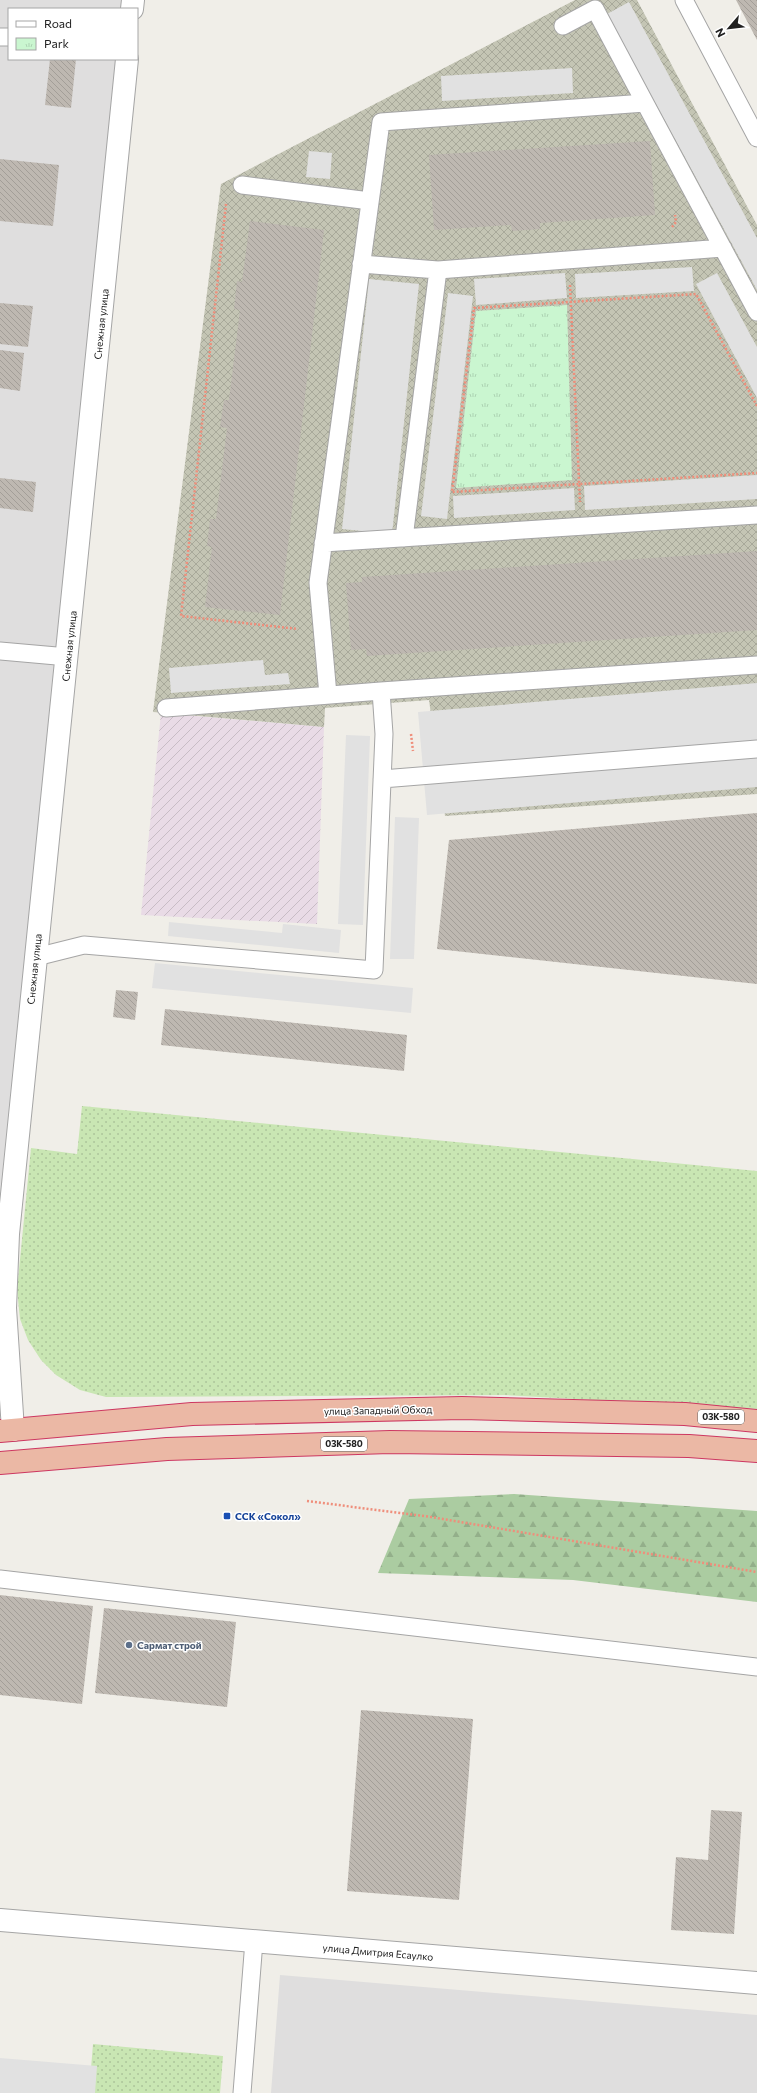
<svg xmlns="http://www.w3.org/2000/svg" width="757" height="2093" viewBox="0 0 757 2093" font-family="Commissioner,sans-serif">
<style>
.residential{fill:#dfdede}
.industrial{fill:url(#industrial-furrows)}
.construction{fill:url(#construction-cross-hatch)}
.grass{fill:url(#grass-dots)}
.forest{fill:url(#forest-firs)}
.park{fill:url(#park-tufts)}
.parking{fill:#e1e1e1}
.building{fill:url(#building-back-hatch)}
.lines{fill:none;stroke-linecap:round;stroke-linejoin:round}
.service-casing{stroke:#a5a5a5;stroke-width:19}
.minor-casing{stroke:#a5a5a5;stroke-width:24}
.trunk-casing{stroke:#cd3761;stroke-width:24}
.path{stroke:#ef8e7b;stroke-width:2.5;stroke-dasharray:2 2;stroke-linecap:butt}
.service{stroke:#fff;stroke-width:17}
.minor{stroke:#fff;stroke-width:22}
.trunk{stroke:#ebb8a5;stroke-width:22}
.transit-dot{fill:#1a4fb4;stroke:#fff;stroke-width:1.5}
.service-dot{fill:#5c6f8a;stroke:#fff;stroke-width:1.5}
.labels{text-anchor:middle;stroke-width:3;stroke-linejoin:round;paint-order:stroke}
.shield{fill:#fff;stroke:#646464;stroke-width:1}
.shield-label{font-size:9px;font-weight:bold;fill:#212121}
.street-label{font-size:10px;fill:#212121;stroke:#fff}
.transit-label{font-size:10px;font-weight:bold;fill:#164399;stroke:#fff;text-anchor:start}
.service-label{font-size:10px;font-weight:bold;fill:#4e5e75;stroke:#fff;text-anchor:start}
</style>
<defs>
<pattern id="industrial-furrows" width="10" height="10" patternUnits="userSpaceOnUse"><rect width="10" height="10" fill="#e9dbe6"/><path d="M-1 1l2-2M0 10L10 0M9 11l2-2" fill="none" stroke="#c8bcc5"/></pattern>
<pattern id="construction-cross-hatch" width="8" height="8" patternUnits="userSpaceOnUse"><rect width="8" height="8" fill="#c4c5b4"/><path d="M0 0l8 8M0 8l8-8" fill="none" stroke="#a8a99a"/></pattern>
<pattern id="grass-dots" width="8" height="8" patternUnits="userSpaceOnUse"><rect width="8" height="8" fill="#c9e6b3"/><path d="M2 2h.1M6 6h.1" fill="none" stroke="#acc59a" stroke-width="1.8" stroke-linecap="round"/></pattern>
<pattern id="forest-firs" width="22" height="20" patternUnits="userSpaceOnUse"><rect width="22" height="20" fill="#abcca1"/><path d="M5 1l3.5 6h-7zM16 11l3.5 6h-7z" fill="#93af8a"/></pattern>
<pattern id="park-tufts" width="24" height="20" patternUnits="userSpaceOnUse"><rect width="24" height="20" fill="#caf6d0"/><path d="M3 7l-1-3M5 7V3M7 7l1-3M15 17l-1-3M17 17v-4M19 17l1-3" fill="none" stroke="#add3b2"/></pattern>
<pattern id="building-back-hatch" width="6" height="6" patternUnits="userSpaceOnUse"><rect width="6" height="6" fill="#beb8b1"/><path d="M-1 5l2 2M0 0l6 6M5-1l2 2" fill="none" stroke="#a39e98"/></pattern>
</defs>
<rect width="100%" height="100%" fill="#f0eee8"/>
<path class="residential" d="M 0,0 L 137,0 L 136,9 L 9,9 L 9,59 L 131,59 L 0,1207 Z
M 280,1975 L 757,2015 L 757,2093 L 271,2093 Z"/>
<path class="industrial" d="M 161,713 L 324,727 L 317,924 L 141,915 Z"/>
<path class="construction" d="M 575,0 L 637,0 L 757,225 L 757,794 L 445,816 L 429,700 L 325,708 L 324,727 L 153,712 L 221,184 Z"/>
<path class="grass" d="M 82,1106 L 757,1171 L 757,1409 L 504,1395 L 106,1397 L 80,1390 L 56,1375 L 41,1360 L 28,1340 L 20,1319 L 17,1290 L 31,1148 L 77,1154 Z
M 93,2044 L 223,2056 L 220,2093 L 89,2093 Z"/>
<path class="forest" d="M 514,1494 L 757,1511 L 757,1602 L 573,1580 L 378,1573 L 409,1499 Z"/>
<path class="park" d="M 567,305 L 572,480 L 456,488 L 476,311 Z"/>
<path class="parking" d="M 629,2 L 757,238 L 757,290 L 607,14 Z
M 572,68 L 573,93 L 442,101 L 441,76 Z
M 309,151 L 332,153 L 330,179 L 306,177 Z
M 692,267 L 694,291 L 576,298 L 575,274 Z
M 565,273 L 567,298 L 476,305 L 474,279 Z
M 717,273 L 757,347 L 757,398 L 696,284 Z
M 369,279 L 419,284 L 392,534 L 342,529 Z
M 448,293 L 473,296 L 447,519 L 421,516 Z
M 757,475 L 757,499 L 585,510 L 584,486 Z
M 574,488 L 575,510 L 454,518 L 453,496 Z
M 263,660 L 265,675 L 288,673 L 290,684 L 171,693 L 169,668 Z
M 757,683 L 757,787 L 427,815 L 418,712 Z
M 346,735 L 370,736 L 363,925 L 338,924 Z
M 395,817 L 419,818 L 414,959 L 390,959 Z
M 169,922 L 282,933 L 283,924 L 341,930 L 339,953 L 168,936 Z
M 155,963 L 413,988 L 411,1013 L 152,988 Z
M 0,2058 L 97,2066 L 95,2093 L 0,2093 Z"/>
<path class="building" d="M 736,0 L 757,0 L 757,40 Z
M 50,59 L 76,59 L 71,108 L 45,105 Z
M 650,141 L 655,215 L 540,223 L 540,229 L 512,231 L 511,225 L 434,230 L 429,155 Z
M 0,159 L 59,165 L 53,226 L 0,221 Z
M 250,221 L 324,230 L 280,615 L 205,607 L 212,547 L 207,546 L 210,519 L 216,519 L 227,428 L 220,427 L 224,400 L 229,400 L 240,310 L 234,309 L 237,281 L 242,282 Z
M 0,303 L 33,306 L 28,347 L 0,344 Z
M 0,350 L 24,353 L 20,391 L 0,388 Z
M 0,478 L 36,482 L 33,512 L 0,508 Z
M 757,551 L 757,630 L 367,656 L 366,649 L 351,650 L 346,583 L 362,582 L 362,577 Z
M 757,813 L 757,984 L 437,949 L 449,840 Z
M 116,990 L 138,992 L 135,1020 L 113,1017 Z
M 165,1009 L 407,1035 L 404,1071 L 161,1045 Z
M 0,1595 L 93,1606 L 82,1704 L 0,1695 Z
M 104,1608 L 236,1622 L 227,1707 L 95,1693 Z
M 361,1710 L 473,1719 L 459,1900 L 347,1891 Z
M 711,1810 L 742,1812 L 734,1934 L 671,1930 L 676,1857 L 708,1860 Z"/>
<g class="lines">
<g class="service-casing">
<path id="service" d="M 684,0 L 757,138
M 563,26 L 595,9 L 645,103
M 0,37 L 9,37
M 242,185 L 370,201
M 361,264 L 438,270 L 404,538
M 438,270 L 723,248
M 323,543 L 757,515
M 0,651 L 68,657
M 328,695 L 318,583 L 381,122 L 645,103 L 757,312
M 166,708 L 381,691
M 382,779 L 757,749
M 36,957 L 84,945 L 374,970 L 384,734 L 381,691 L 757,665
M 0,1579 L 757,1667
M 242,2093 L 254,1941"/>
</g>
<g class="minor-casing">
<path id="minor" d="M 132,9 L 133,0
M 13,1430 L 5,1308 L 8,1234 L 127,59
M 0,1920 L 757,1983"/>
</g>
<g class="trunk-casing">
<path id="trunk" d="M 0,1431 L 192,1414 L 462,1408 L 685,1414 L 757,1421
M 0,1463 L 167,1449 L 390,1442 L 689,1446 L 757,1451"/>
</g>
<path class="path" d="M 226,204 L 181,616 L 298,629
M 672,227 L 676,222 L 675,215
M 570,285 L 580,502
M 757,406 L 696,294 L 474,308 L 452,492 L 757,473
M 411,734 L 413,751
M 307,1501 L 431,1517 L 757,1572"/>
<use href="#service" class="service"/>
<use href="#minor" class="minor"/>
<use href="#trunk" class="trunk"/>
</g>
<rect class="transit-dot" x="223" y="1512" width="8" height="8" rx="2"/>
<circle class="service-dot" cx="129" cy="1645" r="4"/>
<g class="labels">
<g class="shield">
<rect x="698" y="1410" width="46" height="14" rx="3"/>
<rect x="321" y="1437" width="46" height="14" rx="3"/>
</g>
<g class="shield-label">
<text x="721" y="1420">03К-580</text>
<text x="344" y="1447">03К-580</text>
</g>
<g class="street-label">
<text transform="translate(101 324) rotate(-84)" y="4">Снежная улица</text>
<text transform="translate(69 646) rotate(-84)" y="4">Снежная улица</text>
<text transform="translate(34 969) rotate(-84)" y="4">Снежная улица</text>
<text transform="translate(378 1410) rotate(-1)" y="4">улица Западный Обход</text>
<text transform="translate(378 1952) rotate(5)" y="4">улица Дмитрия Есаулко</text>
</g>
<g class="transit-label">
<text x="235" y="1520">ССК «Сокол»</text>
</g>
<g class="service-label">
<text x="137" y="1649">Сармат строй</text>
</g>
</g>
<rect x="8" y="8" width="130" height="52" fill="#ffffff" stroke="#a6a6a6"/>
<rect x="16" y="21" width="20" height="6" fill="#ffffff" stroke="#a6a6a6"/>
<text x="44" y="28" font-size="12" fill="#212121">Road</text>
<rect x="16" y="38" width="20" height="12" fill="url(#park-tufts)" stroke="#a6a6a6"/>
<text x="44" y="48" font-size="12" fill="#212121">Park</text>
<g transform="translate(729 28) rotate(242)" stroke="#ffffff" stroke-width="3" paint-order="stroke">
<path d="M0-3L7 15L0 10L-7 15Z" fill="#212121"/>
<text y="-6" font-size="11" font-weight="bold" text-anchor="middle" fill="#212121">N</text>
</g>
</svg>
